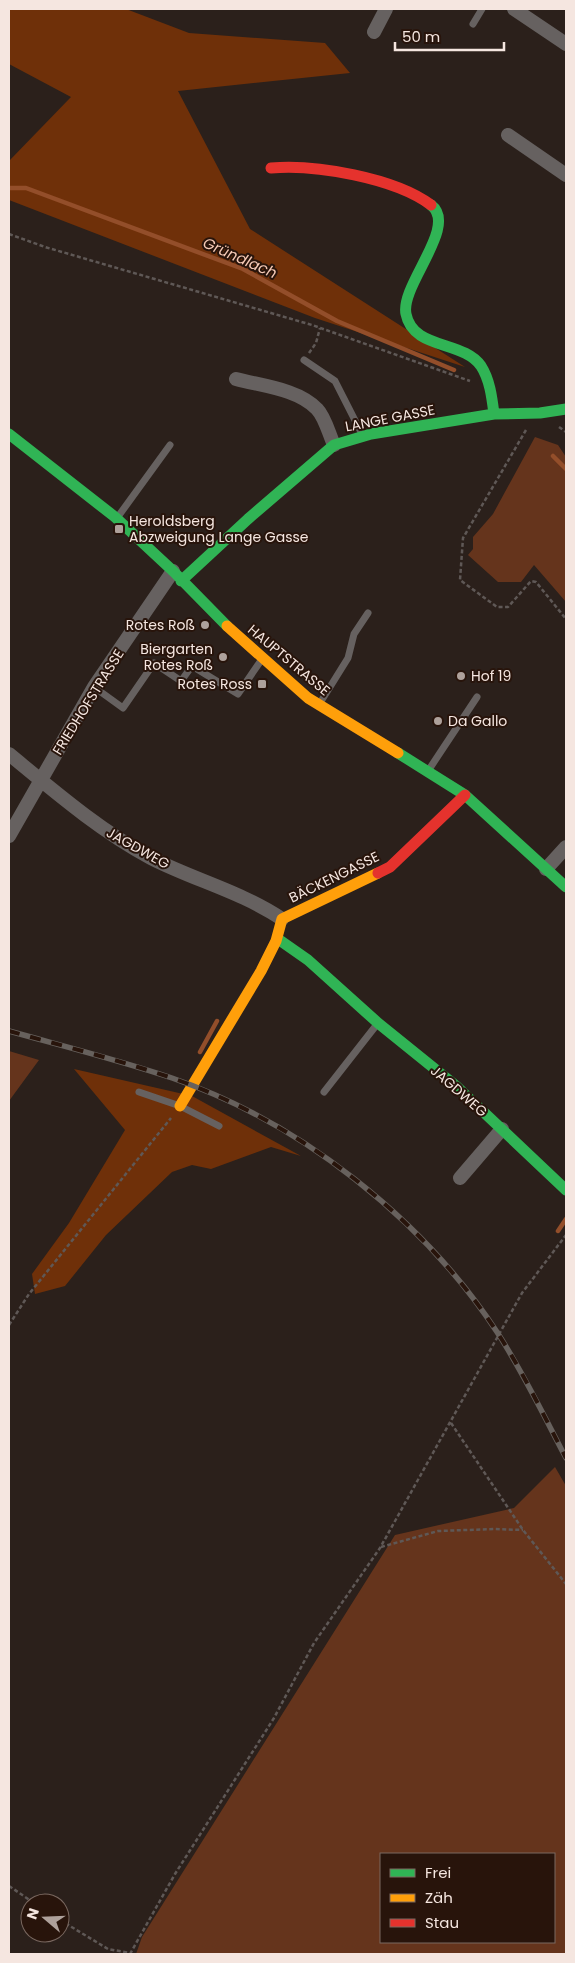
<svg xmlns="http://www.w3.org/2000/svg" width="575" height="1963" viewBox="0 0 575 1963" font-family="Poppins,sans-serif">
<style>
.green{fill:#65341c;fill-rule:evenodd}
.forest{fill:#6f3009}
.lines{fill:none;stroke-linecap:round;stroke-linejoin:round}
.stream{stroke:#934e2a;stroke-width:4.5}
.path{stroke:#5f5856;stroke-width:2.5;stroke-dasharray:4 2.5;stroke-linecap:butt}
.lane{stroke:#666160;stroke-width:7}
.street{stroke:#666160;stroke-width:14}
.fast{stroke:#30b455;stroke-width:11}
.slow{stroke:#ff9f0a;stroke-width:11}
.jam{stroke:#e5322d;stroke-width:11}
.rail-casing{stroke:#67615d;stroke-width:5.5}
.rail{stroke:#28140b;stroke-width:4;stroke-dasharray:11;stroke-linecap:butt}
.poi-dot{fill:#aea19b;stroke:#28140b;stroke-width:2}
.labels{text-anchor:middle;stroke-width:4;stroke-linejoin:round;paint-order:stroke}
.street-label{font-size:14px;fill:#f5e6e0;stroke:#28140b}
.poi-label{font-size:14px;fill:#f5e6e0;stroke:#28140b;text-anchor:start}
.water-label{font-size:15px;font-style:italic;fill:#f6cab6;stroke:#28140b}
</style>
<rect width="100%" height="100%" fill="#2b201b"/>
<path class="green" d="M 535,437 L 558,445 L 566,457 L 566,602 L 534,565 L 521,582 L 498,582 L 468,555 L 473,549 L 473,537 L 493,514 Z
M 9,1051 L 39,1060 L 9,1101 Z
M 555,1467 L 566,1486 L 566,1954 L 136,1954 L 142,1937 L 395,1535 L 514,1508 ZM 554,1854 L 554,1942 L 381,1942 L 381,1854 Z"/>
<path class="forest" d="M 9,9 L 126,9 L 189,33 L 325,43 L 350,73 L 178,91 L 250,229 L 465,367 L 315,318 L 9,200 L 9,161 L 71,97 L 9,64 Z
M 74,1069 L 192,1096 L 301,1156 L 271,1147 L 211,1169 L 192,1165 L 172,1172 L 106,1235 L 65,1286 L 35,1294 L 32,1274 L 69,1223 L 125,1130 Z"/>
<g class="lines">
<path class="stream" d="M 9,188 L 26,188 L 243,269 L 337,321 L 454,370
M 553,456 L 566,469
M 200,1052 L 217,1021
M 558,1231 L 566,1219"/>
<path class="path" d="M 9,234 L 45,247 L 312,325 L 470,381
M 309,353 L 316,343 L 320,328
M 559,427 L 566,432
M 526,430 L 463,538 L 460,580 L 497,607 L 508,607 L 531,581 L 536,582 L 566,619
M 9,1325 L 29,1294 L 171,1118
M 451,1423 L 523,1530 L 566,1584
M 381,1547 L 438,1531 L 495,1529 L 523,1530
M 9,1886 L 34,1903
M 60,1920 L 108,1949 L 130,1953
M 130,1954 L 175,1874 L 274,1718 L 314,1643 L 380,1548 L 522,1293 L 566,1235"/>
<path class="lane" d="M 473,24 L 482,9
M 304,360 L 335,381 L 363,436
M 117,518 L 170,445
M 94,687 L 123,708 L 154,663 L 181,681 L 192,666 L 238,694 L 262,659
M 320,703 L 348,658 L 354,634 L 368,613
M 428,771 L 477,697
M 139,1092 L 180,1106 L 219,1126
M 324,1092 L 378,1023"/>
<path class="street" d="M 514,9 L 566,44
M 374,32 L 386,9
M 508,135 L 566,175
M 236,379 C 262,386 298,389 317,409 C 325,417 329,434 334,445
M 9,754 C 54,791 99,830 151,858 C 194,880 242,892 282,919
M 9,836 L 94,687 L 173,571
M 546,869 L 566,847
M 460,1178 L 502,1129"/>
<path class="fast" d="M 431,205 C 459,226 400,285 406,314 C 413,350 463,340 481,366 C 490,380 492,398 494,414
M 9,434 L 115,517 L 173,571 L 227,626
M 181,581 L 248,519 L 334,445 L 371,434 L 494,414 L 540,413 L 566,409
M 398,753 L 465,795 L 566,887
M 278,939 L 308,960 L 378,1023 L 456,1086 L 566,1190"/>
<path class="slow" d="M 227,626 L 308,698 L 398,753
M 180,1106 L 261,971 L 276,941 L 282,919 L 378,873"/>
<path class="jam" d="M 271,168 C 315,164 395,178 431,205
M 378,873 L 390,867 L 465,795"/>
<g class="rail-casing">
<path id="rail" d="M 9,1031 C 63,1046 119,1060 172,1078 C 300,1122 423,1219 497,1332 C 523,1372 544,1416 566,1458"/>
</g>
<use href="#rail" class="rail"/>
</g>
<g class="poi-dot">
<rect x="114" y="524" width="10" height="10" rx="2.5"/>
<circle cx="205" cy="625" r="5"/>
<circle cx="223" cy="657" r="5"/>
<circle cx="461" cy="676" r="5"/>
<rect x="257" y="679" width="10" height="10" rx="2.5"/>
<circle cx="438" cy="721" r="5"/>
</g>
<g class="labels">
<g class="street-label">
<text transform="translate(390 418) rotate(-11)" y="5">LANGE GASSE</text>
<text transform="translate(289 660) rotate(40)" y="5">HAUPTSTRASSE</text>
<text transform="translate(88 702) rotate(-58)" y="5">FRIEDHOFSTRASSE</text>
<text transform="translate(138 848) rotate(29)" y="5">JAGDWEG</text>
<text transform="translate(334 877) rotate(-26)" y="5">BÄCKENGASSE</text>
<text transform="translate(459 1091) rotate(41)" y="5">JAGDWEG</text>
</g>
<g class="poi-label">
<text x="129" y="526">Heroldsberg<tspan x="129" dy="16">Abzweigung Lange Gasse</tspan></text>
<text x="195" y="630" text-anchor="end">Rotes Roß</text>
<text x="213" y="654" text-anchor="end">Biergarten<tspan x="213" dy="16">Rotes Roß</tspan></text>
<text x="471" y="681">Hof 19</text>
<text x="252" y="689" text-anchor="end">Rotes Ross</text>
<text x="448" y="726">Da Gallo</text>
</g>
<g class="water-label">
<text transform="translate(240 258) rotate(24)" y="5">Gründlach</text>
</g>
</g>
<rect width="575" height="1963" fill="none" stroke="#f5e6e0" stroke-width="20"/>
<rect x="380" y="1853" width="175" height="90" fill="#28140b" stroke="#7a6860"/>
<rect x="390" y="1869" width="25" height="8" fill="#30b455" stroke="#7a6860"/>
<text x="425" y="1878" font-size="15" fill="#f5e6e0">Frei</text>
<rect x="390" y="1894" width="25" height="8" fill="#ff9f0a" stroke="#7a6860"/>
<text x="425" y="1903" font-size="15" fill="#f5e6e0">Zäh</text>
<rect x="390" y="1919" width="25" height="8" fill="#e5322d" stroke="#7a6860"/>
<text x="425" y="1928" font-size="15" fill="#f5e6e0">Stau</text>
<g transform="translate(45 1918) rotate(289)"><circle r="24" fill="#28140b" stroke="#7a6860"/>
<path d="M0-4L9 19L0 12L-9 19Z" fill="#aea19b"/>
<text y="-8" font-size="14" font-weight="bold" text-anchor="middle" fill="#f5e6e0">N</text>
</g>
<path d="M395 42v8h109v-8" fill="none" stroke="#f5e6e0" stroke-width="2.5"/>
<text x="402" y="42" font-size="15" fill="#f5e6e0" stroke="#28140b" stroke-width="4" paint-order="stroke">50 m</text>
</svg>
